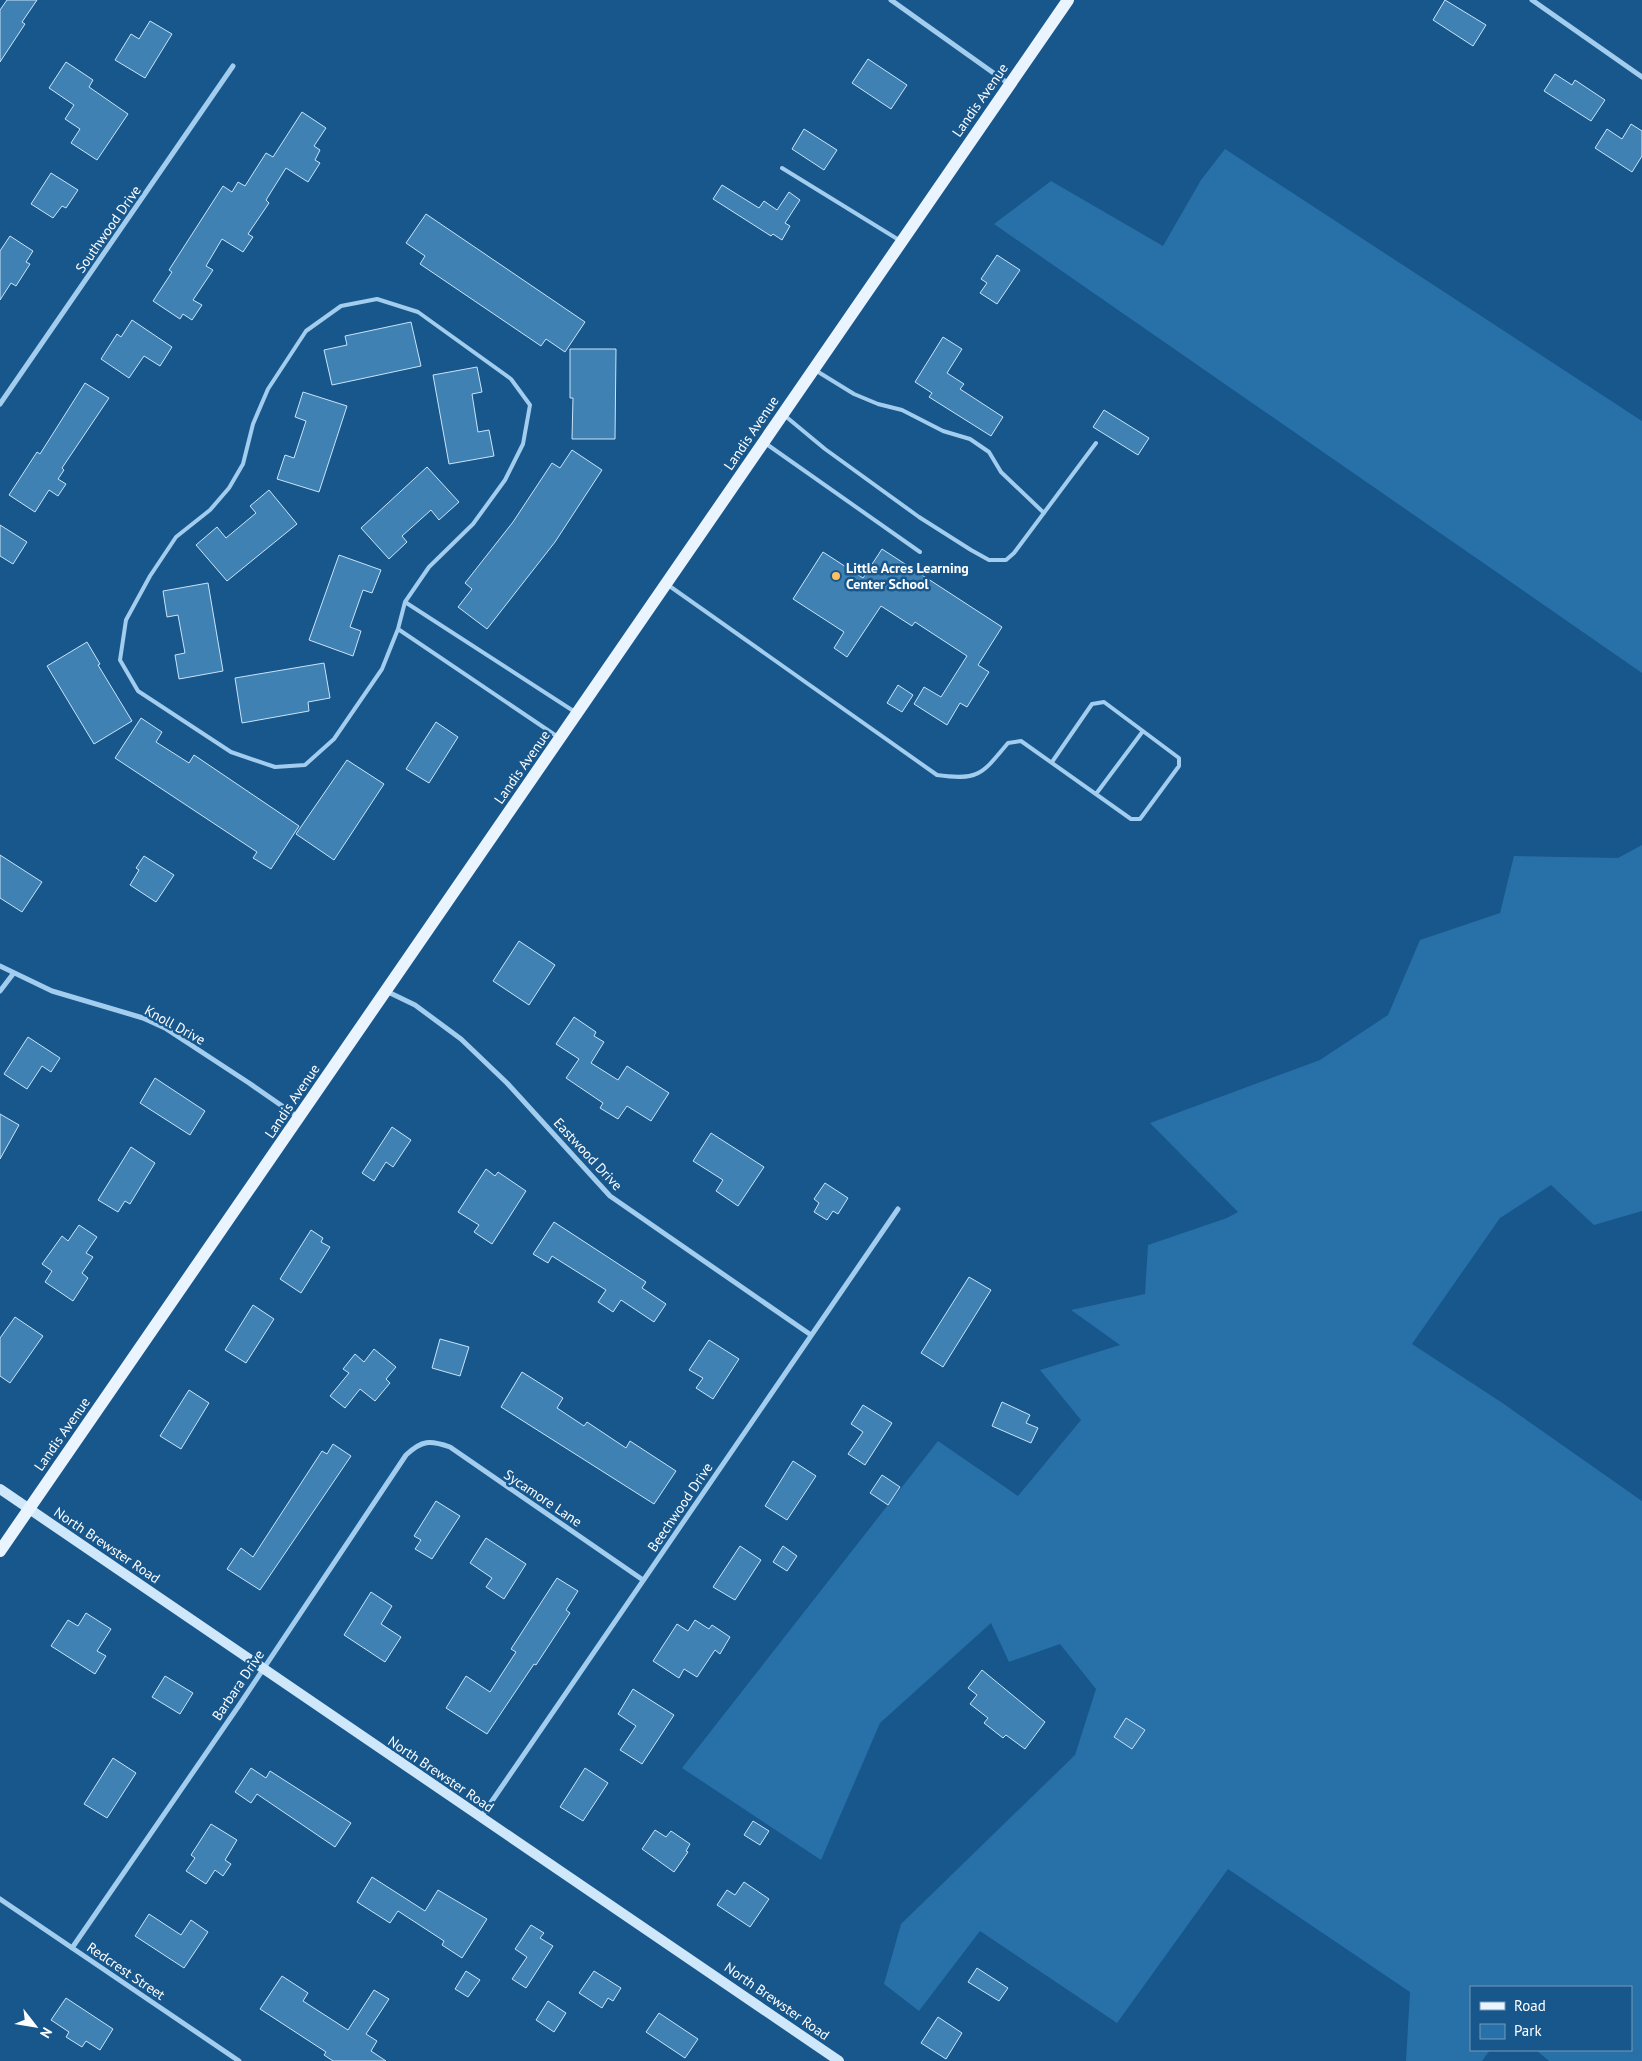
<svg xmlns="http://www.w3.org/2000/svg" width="1642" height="2061" viewBox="0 0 1642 2061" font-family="'PT Sans',sans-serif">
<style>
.green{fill:#2770a8}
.building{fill:#4081b4;stroke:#c8e4fa}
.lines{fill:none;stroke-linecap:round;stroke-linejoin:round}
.lane{stroke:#a2cdee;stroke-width:4}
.street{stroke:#a2cdee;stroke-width:5}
.secondary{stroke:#cfe7fa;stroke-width:10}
.primary{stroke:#eaf4ff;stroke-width:12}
.poi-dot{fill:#ffbf60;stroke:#18578c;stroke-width:2}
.labels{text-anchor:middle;stroke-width:5;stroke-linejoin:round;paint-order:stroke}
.street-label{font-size:14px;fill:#fff;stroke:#18578c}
.poi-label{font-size:14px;font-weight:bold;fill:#fff;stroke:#18578c;text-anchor:start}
</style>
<rect width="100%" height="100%" fill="#18578c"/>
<path class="green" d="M 1225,149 L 1642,421 L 1642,673 L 994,224 L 1051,181 L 1163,246 L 1201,180 Z
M 1642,845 L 1642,1211 L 1594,1225 L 1551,1185 L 1500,1218 L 1412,1344 L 1501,1402 L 1642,1501 L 1642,2061 L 1549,2061 L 1536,2050 L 1631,2050 L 1631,1987 L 1471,1987 L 1471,2050 L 1490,2050 L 1482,2061 L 1406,2061 L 1410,1992 L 1228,1869 L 1117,2023 L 980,1931 L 919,2011 L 884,1984 L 901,1924 L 1075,1755 L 1096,1689 L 1060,1644 L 1009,1662 L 991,1623 L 880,1723 L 821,1860 L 682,1768 L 938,1441 L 1018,1496 L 1081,1420 L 1040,1370 L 1120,1345 L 1071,1310 L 1145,1294 L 1148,1245 L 1227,1218 L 1238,1212 L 1150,1123 L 1320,1060 L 1388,1015 L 1420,940 L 1500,913 L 1514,856 L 1618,858 Z"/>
<path class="building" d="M 7,0 L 37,0 L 22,22 L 25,24 L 0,62 L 0,10 Z
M 1445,0 L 1486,25 L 1473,46 L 1433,20 Z
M 150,21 L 172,34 L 145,78 L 115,60 L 131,34 L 139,39 Z
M 868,59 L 907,85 L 891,109 L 852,83 Z
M 66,62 L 93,80 L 89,87 L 128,114 L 97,160 L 71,143 L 80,129 L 65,119 L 74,105 L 49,88 Z
M 1555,74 L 1572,85 L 1575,80 L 1605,100 L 1591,121 L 1544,91 Z
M 302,112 L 326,128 L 314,146 L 320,150 L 315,160 L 320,163 L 308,182 L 286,168 L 266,200 L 269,203 L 248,234 L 253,237 L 243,252 L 222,239 L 206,266 L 213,270 L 193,300 L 202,305 L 192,320 L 183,314 L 180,319 L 153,301 L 172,272 L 169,270 L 223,186 L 232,192 L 238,182 L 245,186 L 266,153 L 273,157 Z
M 1631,124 L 1642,131 L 1642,156 L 1632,172 L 1595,148 L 1607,129 L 1622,139 Z
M 804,129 L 837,150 L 824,170 L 792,149 Z
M 51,173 L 78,190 L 66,208 L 62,206 L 53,218 L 31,204 Z
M 722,185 L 759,208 L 764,201 L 777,210 L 789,192 L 800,200 L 785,223 L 790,226 L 782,240 L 773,234 L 771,236 L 713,199 Z
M 426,214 L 585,322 L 565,352 L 546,339 L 541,346 L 420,264 L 425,256 L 406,243 Z
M 10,236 L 33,251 L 26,262 L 30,264 L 16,286 L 11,283 L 0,300 L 0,251 Z
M 997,255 L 1020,270 L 997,304 L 980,293 L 987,283 L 981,279 Z
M 132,320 L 172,347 L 160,366 L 144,356 L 129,378 L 101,359 L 117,334 L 121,337 Z
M 411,322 L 421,366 L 332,385 L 324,350 L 347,345 L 345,336 Z
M 943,337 L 962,349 L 947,373 L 964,384 L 960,389 L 1003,417 L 991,436 L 929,397 L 932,393 L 915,382 Z
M 570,349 L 616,349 L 615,439 L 572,439 L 573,398 L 570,398 Z
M 477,367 L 482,392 L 472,394 L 478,432 L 489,430 L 494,456 L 449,464 L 433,375 Z
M 85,383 L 109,398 L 62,468 L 64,470 L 58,479 L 66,484 L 58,496 L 49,490 L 35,512 L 9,495 L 37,452 L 40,454 Z
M 303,392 L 347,406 L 319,492 L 277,479 L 285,455 L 294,458 L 306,421 L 295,417 Z
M 1104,410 L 1149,438 L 1138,455 L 1093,427 Z
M 572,450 L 602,470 L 555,542 L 487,629 L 458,607 L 472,589 L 465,583 L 513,522 L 552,463 L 560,468 Z
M 427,467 L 459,502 L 439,520 L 431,510 L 402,536 L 407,542 L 389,559 L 361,528 Z
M 269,490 L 297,524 L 227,581 L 196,545 L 217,527 L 226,538 L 256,513 L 250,506 Z
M 0,525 L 27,542 L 13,564 L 0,556 Z
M 882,549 L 1002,627 L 978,665 L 989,672 L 967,707 L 960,703 L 947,725 L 914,704 L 924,687 L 941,697 L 967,656 L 915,622 L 912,626 L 881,606 L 847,657 L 834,648 L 844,632 L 793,599 L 823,552 L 863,578 Z
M 339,555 L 381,570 L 372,593 L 363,590 L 350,627 L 361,631 L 353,656 L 309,640 Z
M 208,583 L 223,671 L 179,679 L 175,655 L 185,653 L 178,615 L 167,617 L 163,591 Z
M 87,642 L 100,664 L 98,665 L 132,721 L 94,744 L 47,666 Z
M 324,663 L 330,698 L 308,702 L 309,711 L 242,723 L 235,678 Z
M 898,685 L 913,695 L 902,712 L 887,703 Z
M 141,718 L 162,732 L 156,742 L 189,763 L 194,755 L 299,826 L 271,869 L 253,858 L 257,852 L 115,758 Z
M 436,722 L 458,737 L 429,783 L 406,769 Z
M 347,760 L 384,784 L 334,860 L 296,834 Z
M 0,855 L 42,882 L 22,912 L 0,898 Z
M 144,856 L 174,875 L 156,902 L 130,885 L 139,870 L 136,868 Z
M 519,941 L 555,965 L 529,1005 L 493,981 Z
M 574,1017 L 596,1032 L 594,1036 L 604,1042 L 591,1063 L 618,1080 L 627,1066 L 669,1093 L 651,1121 L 627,1106 L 618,1119 L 600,1108 L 603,1103 L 566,1078 L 579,1059 L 556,1044 Z
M 28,1037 L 60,1058 L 51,1072 L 42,1066 L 27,1089 L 4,1074 Z
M 155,1078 L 205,1111 L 190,1135 L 140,1103 Z
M 0,1114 L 19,1125 L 0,1159 Z
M 392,1127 L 411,1140 L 393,1167 L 386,1162 L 374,1181 L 362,1173 Z
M 711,1133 L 764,1167 L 738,1206 L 716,1191 L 723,1180 L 693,1161 Z
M 131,1147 L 155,1163 L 130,1204 L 125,1201 L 118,1212 L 98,1200 Z
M 486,1169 L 495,1176 L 498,1172 L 526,1191 L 492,1244 L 474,1232 L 479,1225 L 458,1212 Z
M 825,1183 L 848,1198 L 838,1214 L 833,1211 L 827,1220 L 814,1212 L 819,1203 L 814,1199 Z
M 554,1222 L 646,1282 L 642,1288 L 666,1304 L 654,1322 L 621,1300 L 613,1312 L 598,1302 L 606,1290 L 552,1256 L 548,1263 L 533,1254 Z
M 79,1225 L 97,1237 L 86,1253 L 93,1257 L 82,1273 L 88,1278 L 73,1301 L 45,1282 L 52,1271 L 42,1264 L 62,1236 L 68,1241 Z
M 311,1230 L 323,1238 L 321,1242 L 330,1247 L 301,1293 L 280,1279 Z
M 969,1277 L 991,1290 L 943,1367 L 921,1353 Z
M 253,1305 L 274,1319 L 246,1363 L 225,1350 Z
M 15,1317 L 43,1336 L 10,1383 L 0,1376 L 0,1338 Z
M 440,1339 L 469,1347 L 460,1376 L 432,1368 Z
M 709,1340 L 739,1359 L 713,1399 L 696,1388 L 703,1378 L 689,1370 Z
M 374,1349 L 396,1367 L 386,1379 L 390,1383 L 375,1401 L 360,1389 L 345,1408 L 330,1396 L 349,1373 L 343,1369 L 355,1354 L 364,1362 Z
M 522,1372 L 563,1398 L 557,1408 L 584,1426 L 587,1422 L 626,1448 L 630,1441 L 676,1471 L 654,1504 L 501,1407 Z
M 189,1390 L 209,1403 L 181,1449 L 160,1436 Z
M 1002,1402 L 1030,1415 L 1026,1423 L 1038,1428 L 1031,1443 L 992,1426 Z
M 863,1405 L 892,1423 L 865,1465 L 848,1454 L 863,1432 L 851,1424 Z
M 333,1444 L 351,1456 L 260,1590 L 227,1569 L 241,1548 L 253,1557 L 322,1451 L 327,1454 Z
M 793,1461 L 816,1476 L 787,1520 L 765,1506 Z
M 882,1475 L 900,1487 L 888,1505 L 870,1493 Z
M 436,1501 L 460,1516 L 432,1559 L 415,1549 L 421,1540 L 414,1536 Z
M 486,1538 L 526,1564 L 504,1599 L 486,1587 L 492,1578 L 470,1563 Z
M 740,1546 L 761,1560 L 735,1600 L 713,1587 Z
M 783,1546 L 797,1556 L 787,1571 L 773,1562 Z
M 557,1578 L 578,1591 L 566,1610 L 570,1613 L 536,1665 L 534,1664 L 487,1734 L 446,1708 L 466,1676 L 490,1692 L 516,1652 L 511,1649 Z
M 371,1592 L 392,1606 L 381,1624 L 401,1637 L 385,1662 L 344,1635 Z
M 86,1613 L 111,1629 L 97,1651 L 106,1656 L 95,1674 L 51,1646 L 68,1620 L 78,1626 Z
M 695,1620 L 709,1629 L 712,1625 L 730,1637 L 720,1654 L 715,1650 L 697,1677 L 684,1669 L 679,1678 L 653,1661 L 677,1624 L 688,1631 Z
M 982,1670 L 1045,1722 L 1025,1749 L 1006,1735 L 1003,1738 L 984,1723 L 988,1718 L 970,1704 L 977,1695 L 968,1688 Z
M 165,1676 L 193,1693 L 180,1714 L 152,1697 Z
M 633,1689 L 674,1715 L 642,1764 L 620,1750 L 636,1726 L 618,1714 Z
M 1126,1718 L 1145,1730 L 1132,1749 L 1114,1737 Z
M 113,1758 L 136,1773 L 107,1818 L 84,1804 Z
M 251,1768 L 266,1778 L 270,1771 L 351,1823 L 335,1847 L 257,1794 L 251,1803 L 235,1792 Z
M 585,1768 L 608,1783 L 583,1821 L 560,1807 Z
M 753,1821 L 769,1831 L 760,1845 L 744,1835 Z
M 211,1824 L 237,1840 L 225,1860 L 231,1864 L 223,1876 L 215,1870 L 206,1884 L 186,1871 L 195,1858 L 191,1855 Z
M 655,1830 L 666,1837 L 671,1831 L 690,1844 L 686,1851 L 688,1852 L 674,1872 L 642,1849 Z
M 372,1877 L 425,1911 L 438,1890 L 487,1919 L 462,1958 L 442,1945 L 444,1941 L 398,1911 L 390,1923 L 357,1902 Z
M 744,1882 L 769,1899 L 750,1927 L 717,1905 L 727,1890 L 735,1895 Z
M 149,1914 L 181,1935 L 191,1920 L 208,1932 L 184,1968 L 135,1936 Z
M 531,1925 L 544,1933 L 540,1938 L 553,1946 L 526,1988 L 512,1979 L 527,1957 L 515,1949 Z
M 977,1968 L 1008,1988 L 999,2001 L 968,1982 Z
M 466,1971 L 480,1980 L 468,1997 L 455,1989 Z
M 594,1971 L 621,1988 L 613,2001 L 608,1998 L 602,2008 L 579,1993 Z
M 282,1976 L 308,1993 L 303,2001 L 348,2030 L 374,1990 L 389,1999 L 366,2034 L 377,2041 L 371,2051 L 386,2061 L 333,2061 L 324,2055 L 326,2052 L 260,2009 Z
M 66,1998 L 113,2029 L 100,2050 L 86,2041 L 82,2047 L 66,2037 L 69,2032 L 51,2020 Z
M 548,2001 L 566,2013 L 554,2032 L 536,2020 Z
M 659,2013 L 698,2039 L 685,2058 L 646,2032 Z
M 938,2017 L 962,2033 L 946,2059 L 921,2043 Z"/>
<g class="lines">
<path class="lane" d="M 782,168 L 899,240
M 377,299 L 418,312 L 511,379 L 530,405 L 523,444 L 505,480 L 473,524 L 429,567 L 405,602 L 398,629 L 382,669 L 334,739 L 305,765 L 275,767 L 231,752 L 138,691 L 120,660 L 126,620 L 150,576 L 176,537 L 210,510 L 229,488 L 243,464 L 253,424 L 268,389 L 306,331 L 341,306 Z
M 815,370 L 854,394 L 878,404 L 902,410 L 943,431 L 970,439 L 989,452 L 1001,472 L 1044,513
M 784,415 L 825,449 L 919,517 L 971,550 L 989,560 L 1006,560 L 1014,553 L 1096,443
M 765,443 L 920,552
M 668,585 L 937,775 C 979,781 982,774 1008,743 L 1021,741 L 1131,819 L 1140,819 L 1179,766 L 1179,758 L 1104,702 L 1092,704 L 1052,762
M 405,602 L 575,712
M 398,629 L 558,737
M 1096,794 L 1143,731"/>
<path class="street" d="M 891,0 L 1009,84
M 1532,0 L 1642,77
M 0,404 L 233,66
M 0,966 L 52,991 L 143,1018 L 165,1028 L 249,1083 L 298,1117
M 0,991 L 13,974
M 386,991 L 415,1005 L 461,1039 L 507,1083 L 610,1196 L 811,1335
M 481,1817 L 898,1209
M 0,1899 L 239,2061
M 72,1948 L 240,1704 L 406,1455 C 422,1440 430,1440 450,1447 L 643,1580"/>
<path class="secondary" d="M 0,1489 L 839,2061"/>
<path class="primary" d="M 0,1551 L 1068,0"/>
</g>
<circle class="poi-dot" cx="836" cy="576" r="5"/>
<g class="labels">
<g class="street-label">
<text transform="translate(980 100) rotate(-55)" y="5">Landis Avenue</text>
<text transform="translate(108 229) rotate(-55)" y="5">Southwood Drive</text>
<text transform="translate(751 433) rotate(-56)" y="5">Landis Avenue</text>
<text transform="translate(522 767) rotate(-55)" y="5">Landis Avenue</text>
<text transform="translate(175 1025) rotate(29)" y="5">Knoll Drive</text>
<text transform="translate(292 1101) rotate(-56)" y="5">Landis Avenue</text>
<text transform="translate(588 1154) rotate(47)" y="5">Eastwood Drive</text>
<text transform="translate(62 1434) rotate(-55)" y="5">Landis Avenue</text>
<text transform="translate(543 1498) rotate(34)" y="5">Sycamore Lane</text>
<text transform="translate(680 1507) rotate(-56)" y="5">Beechwood Drive</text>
<text transform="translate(107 1545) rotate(34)" y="5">North Brewster Road</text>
<text transform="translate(238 1685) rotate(-56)" y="5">Barbara Drive</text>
<text transform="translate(441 1774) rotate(34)" y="5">North Brewster Road</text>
<text transform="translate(126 1971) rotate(34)" y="5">Redcrest Street</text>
<text transform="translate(777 2001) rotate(35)" y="5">North Brewster Road</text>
</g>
<g class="poi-label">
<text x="846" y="573">Little Acres Learning<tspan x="846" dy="16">Center School</tspan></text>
</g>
</g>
<rect x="1470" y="1986" width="162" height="65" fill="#18578c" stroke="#749aba"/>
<rect x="1480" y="2002" width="25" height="8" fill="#eaf4ff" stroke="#749aba"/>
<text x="1514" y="2011" font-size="15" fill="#ffffff">Road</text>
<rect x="1480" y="2024" width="25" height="15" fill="#2770a8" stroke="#749aba"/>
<text x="1514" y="2036" font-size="15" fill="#ffffff">Park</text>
<g transform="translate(35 2026) rotate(121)" stroke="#18578c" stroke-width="4" paint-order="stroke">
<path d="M0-4L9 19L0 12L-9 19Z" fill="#ffffff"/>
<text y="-8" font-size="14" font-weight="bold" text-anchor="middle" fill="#ffffff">N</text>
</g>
</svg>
